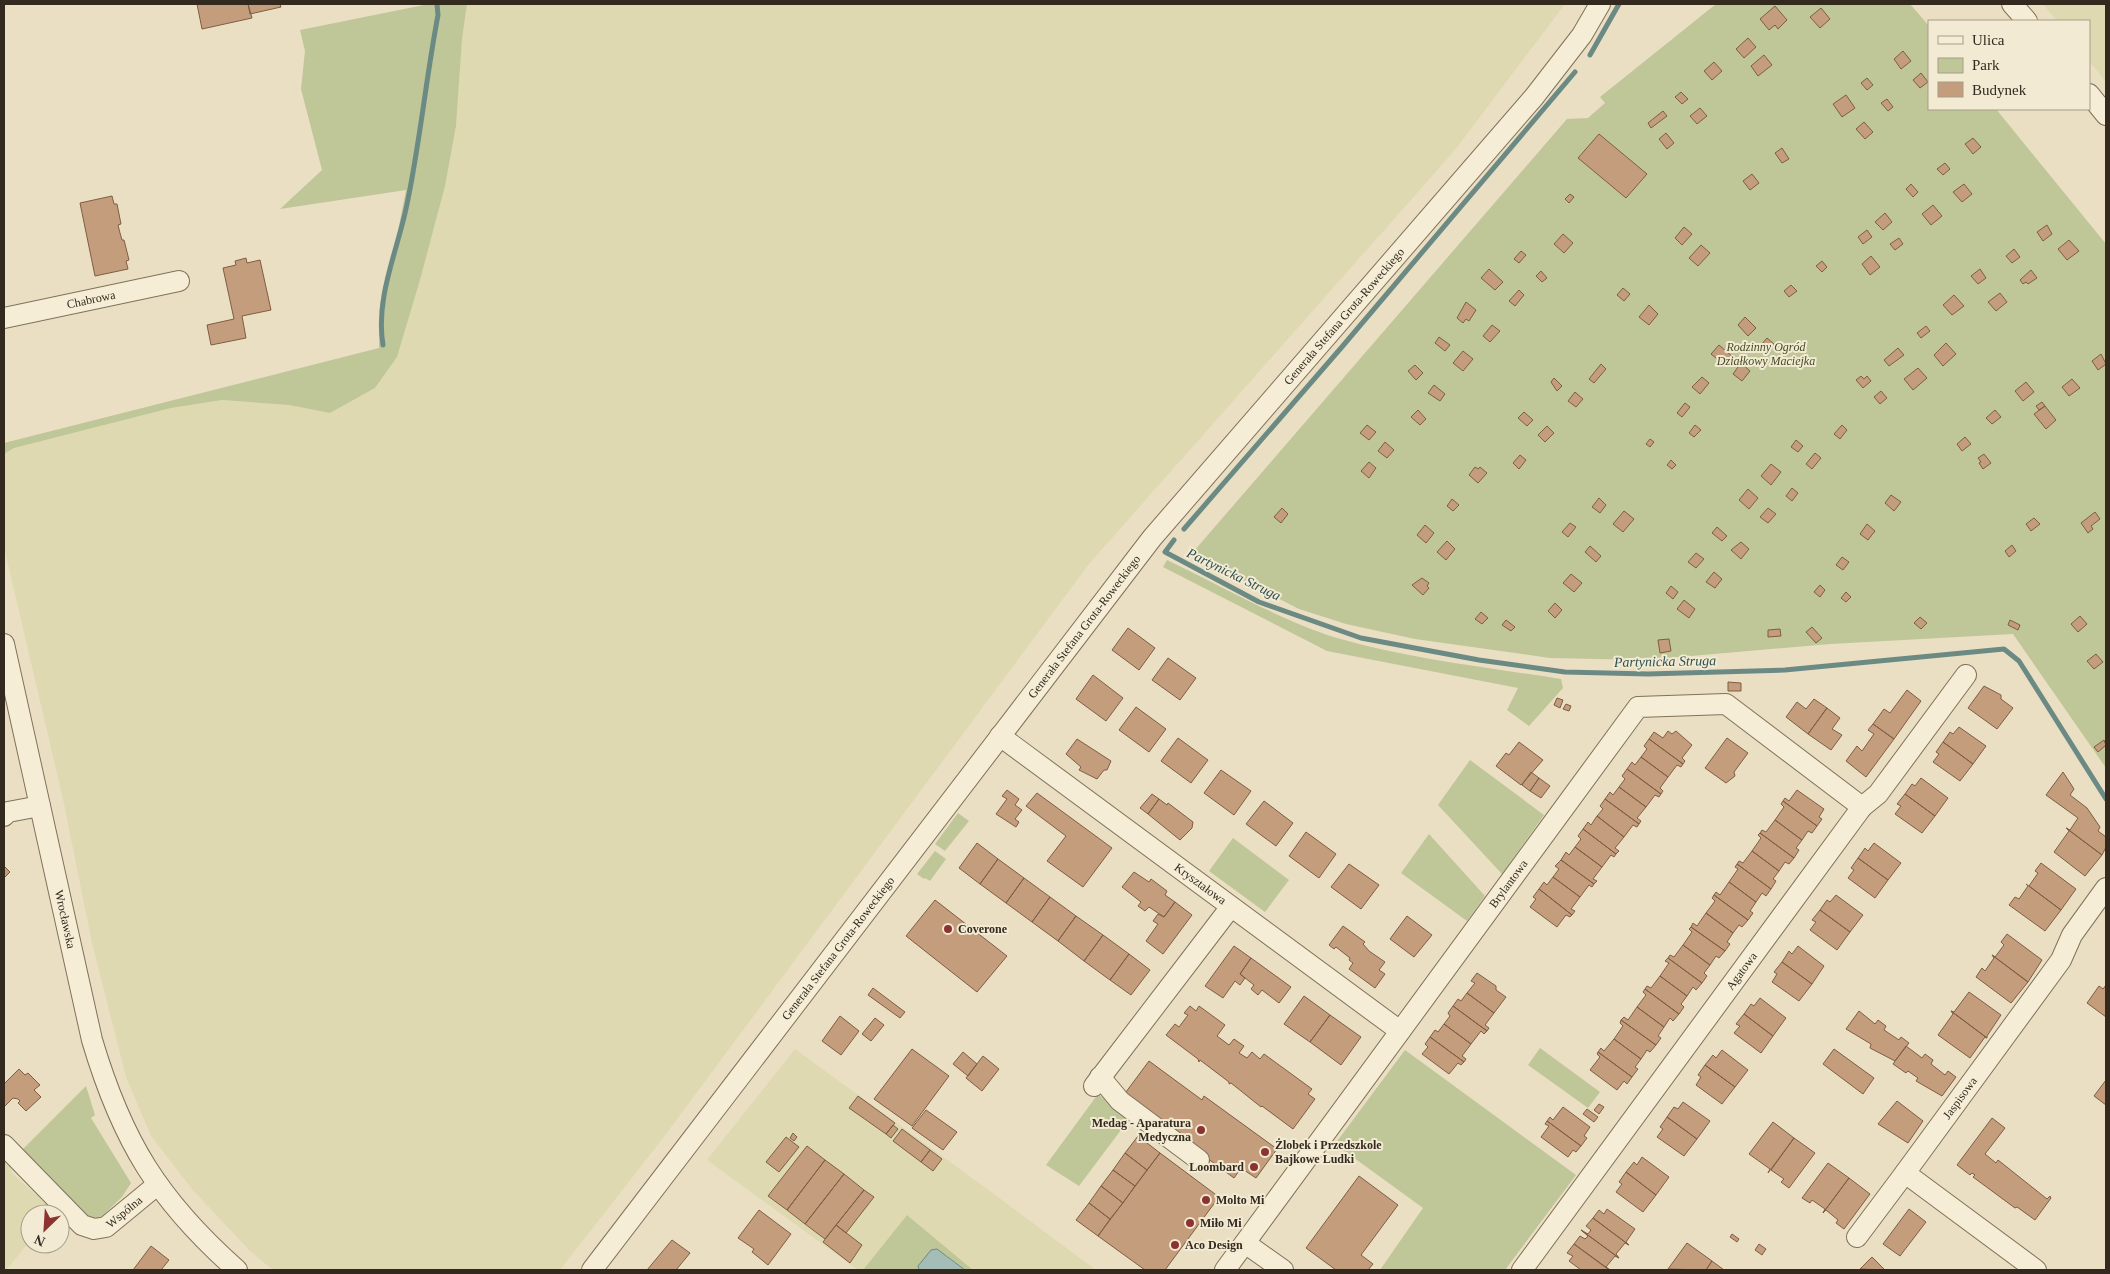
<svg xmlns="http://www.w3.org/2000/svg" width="2110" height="1274" viewBox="0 0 2110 1274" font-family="Georgia,serif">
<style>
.farmland{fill:#ded9b1}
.green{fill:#bfc698}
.water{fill:#a4bdb6;stroke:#6c8a84}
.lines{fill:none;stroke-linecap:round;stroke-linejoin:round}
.stream{stroke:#6c8a84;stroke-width:5}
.building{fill:#c49d7c;stroke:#7f5d43}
.minor-casing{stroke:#82715b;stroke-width:22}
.minor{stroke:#f5edd5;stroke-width:20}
.poi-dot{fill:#8c3331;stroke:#f2ead2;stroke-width:2}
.labels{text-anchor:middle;stroke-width:4;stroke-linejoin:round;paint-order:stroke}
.street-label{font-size:12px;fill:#33291e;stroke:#f2ead2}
.park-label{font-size:12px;font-style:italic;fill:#434e26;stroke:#f2ead2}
.poi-label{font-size:12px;font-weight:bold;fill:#33291e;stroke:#f2ead2;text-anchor:start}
.water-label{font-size:14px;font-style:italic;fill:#2f5251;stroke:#f2ead2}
</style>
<rect width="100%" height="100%" fill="#eadfc3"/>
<path class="farmland" d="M 467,4 L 1565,4 L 1455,150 L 1089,564 L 663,1138 L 560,1270 L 273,1270 L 249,1250 L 192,1189 L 151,1136 L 126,1077 L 92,943 L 63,799 L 4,547 L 4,454 L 14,448 L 171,408 L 222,400 L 289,405 L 330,413 L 375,388 L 397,357 L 420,280 L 445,186 L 456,126 L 462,39 Z
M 2043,4 L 2106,4 L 2106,82 L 2089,61 L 2089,21 L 2057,21 Z
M 795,1049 L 994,1194 L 1096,1270 L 973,1270 L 907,1215 L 863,1270 L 858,1270 L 707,1160 Z
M 4,1154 L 8,1158 L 12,1173 L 55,1212 L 53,1214 L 30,1214 L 30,1241 L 6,1270 L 4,1270 Z"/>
<path class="green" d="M 429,4 L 467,4 L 462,39 L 456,126 L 445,186 L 420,280 L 397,357 L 375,388 L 330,413 L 289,405 L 222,400 L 171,408 L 14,448 L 4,454 L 4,443 L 379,348 L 380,303 L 391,267 L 406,190 L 280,209 L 322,170 L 301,89 L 305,51 L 300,30 Z
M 1716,4 L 1910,4 L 1929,26 L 1929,109 L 1996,109 L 2106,244 L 2106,768 L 2013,634 L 1830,644 L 1645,660 L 1550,658 L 1415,639 L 1346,624 L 1299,609 L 1209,563 L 1194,551 L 1567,119 L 1588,118 L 1605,103 L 1600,97 Z
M 1167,560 C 1219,585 1282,621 1337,638 C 1409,659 1486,667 1561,679 L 1563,688 L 1529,726 L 1507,710 L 1518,688 L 1327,651 L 1163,567 Z
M 1470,760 L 1544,815 L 1502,874 L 1438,805 Z
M 958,813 L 969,821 L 945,851 L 935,844 Z
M 1429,834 L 1485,896 L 1467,921 L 1401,873 Z
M 1233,838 L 1289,880 L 1265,912 L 1209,871 Z
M 935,851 L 946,859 L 930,881 L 925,878 L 924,879 L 917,874 Z
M 1540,1048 L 1600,1092 L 1588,1108 L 1528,1065 Z
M 1405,1050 L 1576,1175 L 1505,1270 L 1380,1270 L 1423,1208 L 1335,1144 Z
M 86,1086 L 95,1115 L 91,1118 L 131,1183 L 122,1197 L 99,1219 L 88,1218 L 19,1153 Z
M 1098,1094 L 1130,1118 L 1079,1186 L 1046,1165 Z
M 907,1215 L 973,1270 L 965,1270 L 946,1255 L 918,1266 L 919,1270 L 863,1270 Z"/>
<path class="water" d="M 937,1249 L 965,1270 L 919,1270 L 918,1266 L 931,1250 Z"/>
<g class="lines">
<path class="stream" d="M 1590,55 L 1619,4
M 383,345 C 375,297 398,250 407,204 C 420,142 426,78 438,15 L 437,4
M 1184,529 L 1341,348 L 1575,72
M 1174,540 L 1165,552 L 1259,602 L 1361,638 L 1479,660 L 1565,672 L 1648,674 L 1785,670 L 2004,649 L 2019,661 L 2106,799"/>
</g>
<path class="building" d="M 197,4 L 248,4 L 252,18 L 202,29 Z
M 248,4 L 280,4 L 281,7 L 250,14 Z
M 1775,6 L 1787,20 L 1778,29 L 1775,25 L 1769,30 L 1760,19 Z
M 1821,8 L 1830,19 L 1820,28 L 1810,17 Z
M 1748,38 L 1756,47 L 1744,58 L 1736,49 Z
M 1903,51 L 1911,61 L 1901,69 L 1894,59 Z
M 1764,55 L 1772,65 L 1758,76 L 1751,66 Z
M 1714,62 L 1722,71 L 1712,80 L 1704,71 Z
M 1921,73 L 1928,82 L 1920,88 L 1913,80 Z
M 1867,78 L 1873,85 L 1867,90 L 1861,83 Z
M 1681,92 L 1688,99 L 1682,104 L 1675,97 Z
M 1846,95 L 1855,108 L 1842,117 L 1833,104 Z
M 1887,99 L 1893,107 L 1888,111 L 1881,103 Z
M 1700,108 L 1707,116 L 1697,124 L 1690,116 Z
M 1663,111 L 1667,116 L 1651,128 L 1648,123 Z
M 1864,122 L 1873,132 L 1865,139 L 1856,129 Z
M 1666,133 L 1674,143 L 1667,149 L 1659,139 Z
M 1599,134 L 1647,174 L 1626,198 L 1578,158 Z
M 1973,138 L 1981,147 L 1973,154 L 1965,144 Z
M 1782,148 L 1789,159 L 1782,163 L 1775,153 Z
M 1945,163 L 1950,169 L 1943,175 L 1937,169 Z
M 1752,174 L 1759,183 L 1750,190 L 1743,181 Z
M 1911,184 L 1918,192 L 1913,197 L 1906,189 Z
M 1964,184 L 1972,194 L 1962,202 L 1953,192 Z
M 1570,194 L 1574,197 L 1569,203 L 1565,199 Z
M 112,196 L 114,204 L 117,204 L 121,224 L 118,225 L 120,233 L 122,240 L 124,240 L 129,260 L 126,261 L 128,269 L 95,276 L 80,203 Z
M 1933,205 L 1942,216 L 1931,225 L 1922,214 Z
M 1885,213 L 1892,222 L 1883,230 L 1875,222 Z
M 2047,225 L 2052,234 L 2043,241 L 2037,232 Z
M 1684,227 L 1692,234 L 1682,245 L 1675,238 Z
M 1867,230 L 1872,237 L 1863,244 L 1858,237 Z
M 1563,234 L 1573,243 L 1564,253 L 1554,244 Z
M 1899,238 L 1903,244 L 1895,250 L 1890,244 Z
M 2069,240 L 2079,251 L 2067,260 L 2058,249 Z
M 1701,245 L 1710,253 L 1698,266 L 1689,258 Z
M 2014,249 L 2020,257 L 2012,263 L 2006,256 Z
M 1521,251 L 1526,255 L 1519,263 L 1514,259 Z
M 1871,256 L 1880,267 L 1870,275 L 1862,264 Z
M 246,258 L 247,263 L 260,260 L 271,310 L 242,316 L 246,338 L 211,345 L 207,325 L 234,319 L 223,268 L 236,265 L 235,261 Z
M 1822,261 L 1827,267 L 1822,272 L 1816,266 Z
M 1489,269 L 1503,282 L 1495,290 L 1481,278 Z
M 1980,269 L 1986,278 L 1978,284 L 1971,276 Z
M 2031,270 L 2037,278 L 2028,284 L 2026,282 L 2023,284 L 2020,280 Z
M 1541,271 L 1547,278 L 1542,282 L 1536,276 Z
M 1791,285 L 1797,291 L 1789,297 L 1784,291 Z
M 1623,288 L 1630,294 L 1624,301 L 1617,295 Z
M 1519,290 L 1524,295 L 1515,306 L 1509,301 Z
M 2000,293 L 2007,302 L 1996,311 L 1988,302 Z
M 1954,295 L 1964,306 L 1952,315 L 1943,305 Z
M 1466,302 L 1476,310 L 1469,321 L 1466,319 L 1463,323 L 1457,318 Z
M 1649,305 L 1658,314 L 1649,325 L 1639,317 Z
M 1745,317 L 1756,328 L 1748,336 L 1738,325 Z
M 1492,325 L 1500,331 L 1490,342 L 1483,336 Z
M 1926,326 L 1930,331 L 1921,338 L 1917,333 Z
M 1439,337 L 1450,345 L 1445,351 L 1435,343 Z
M 1767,338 L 1774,344 L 1768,351 L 1761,345 Z
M 1946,343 L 1956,354 L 1943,366 L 1934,355 Z
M 1719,345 L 1733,357 L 1726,366 L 1711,354 Z
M 1898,348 L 1904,355 L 1889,366 L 1884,360 Z
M 1463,351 L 1473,359 L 1463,371 L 1453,363 Z
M 2101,354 L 2106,364 L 2098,370 L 2092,361 Z
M 1741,363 L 1750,371 L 1742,381 L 1733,374 Z
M 1601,364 L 1606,369 L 1594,383 L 1589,379 Z
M 1415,365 L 1423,373 L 1416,380 L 1408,371 Z
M 1918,368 L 1927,378 L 1913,390 L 1904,379 Z
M 1861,376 L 1864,379 L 1867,376 L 1871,381 L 1863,388 L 1856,380 Z
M 1702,377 L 1709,383 L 1700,394 L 1692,387 Z
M 1554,378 L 1562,386 L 1557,391 L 1551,382 Z
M 2072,379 L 2080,388 L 2069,396 L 2062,387 Z
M 2026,382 L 2034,392 L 2023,401 L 2015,391 Z
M 1434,385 L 1445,394 L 1440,401 L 1428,393 Z
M 1881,391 L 1887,398 L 1880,404 L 1874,397 Z
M 1575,392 L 1583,399 L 1576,407 L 1568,401 Z
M 2042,402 L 2045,406 L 2039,410 L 2036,406 Z
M 1685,403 L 1690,407 L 1682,417 L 1677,413 Z
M 2045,406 L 2056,420 L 2046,429 L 2034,414 Z
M 1418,410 L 1426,419 L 1420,425 L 1411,417 Z
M 1995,410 L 2001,417 L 1992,424 L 1986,418 Z
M 1524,412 L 1533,420 L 1527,426 L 1518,418 Z
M 1367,425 L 1376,432 L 1369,440 L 1360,433 Z
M 1695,425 L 1701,430 L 1694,437 L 1689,433 Z
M 1842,425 L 1847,430 L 1840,439 L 1834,434 Z
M 1547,426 L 1554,433 L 1545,442 L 1538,435 Z
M 1965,437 L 1971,444 L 1962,451 L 1957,444 Z
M 1650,439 L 1654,442 L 1650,447 L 1646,444 Z
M 1796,440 L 1803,446 L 1798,452 L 1791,447 Z
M 1385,442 L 1394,450 L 1387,458 L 1378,451 Z
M 1815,453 L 1821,458 L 1812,469 L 1806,464 Z
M 1984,454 L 1991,463 L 1983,469 L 1979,463 L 1981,462 L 1978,458 Z
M 1520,455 L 1526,460 L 1519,469 L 1513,463 Z
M 1671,460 L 1676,465 L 1672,469 L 1667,465 Z
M 1369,462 L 1376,468 L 1369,478 L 1361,471 Z
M 1771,464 L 1781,472 L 1771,485 L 1761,476 Z
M 1475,467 L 1478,469 L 1480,467 L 1487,473 L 1478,483 L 1469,475 Z
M 1792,488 L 1798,493 L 1792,501 L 1786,496 Z
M 1748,489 L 1758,498 L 1749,509 L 1739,500 Z
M 1891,495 L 1901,502 L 1894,511 L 1885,503 Z
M 1599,498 L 1606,505 L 1600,513 L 1592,507 Z
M 1452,499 L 1459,505 L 1453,511 L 1447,506 Z
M 1282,508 L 1288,514 L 1281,523 L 1274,517 Z
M 1768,508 L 1776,514 L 1768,523 L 1760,517 Z
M 1624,511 L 1634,519 L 1623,532 L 1613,524 Z
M 2095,512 L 2100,519 L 2091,526 L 2093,529 L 2088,533 L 2081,523 Z
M 2034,518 L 2040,524 L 2031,531 L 2026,524 Z
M 1570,523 L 1576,527 L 1568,537 L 1562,532 Z
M 1867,524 L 1875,531 L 1868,540 L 1860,534 Z
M 1425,525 L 1434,533 L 1426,543 L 1417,535 Z
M 1717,527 L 1727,536 L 1722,541 L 1712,533 Z
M 1447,541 L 1455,549 L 1446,560 L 1437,552 Z
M 1741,542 L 1749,549 L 1741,559 L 1731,550 Z
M 2012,545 L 2016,551 L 2009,557 L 2005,551 Z
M 1590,546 L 1601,556 L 1596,562 L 1585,552 Z
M 1696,553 L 1704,559 L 1696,568 L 1688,562 Z
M 1842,557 L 1849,562 L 1843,570 L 1836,565 Z
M 1714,572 L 1722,579 L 1715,588 L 1706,582 Z
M 1571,574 L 1582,583 L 1574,592 L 1563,583 Z
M 1422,578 L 1429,583 L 1427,586 L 1429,588 L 1423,595 L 1412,585 Z
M 1820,585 L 1825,590 L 1820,597 L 1814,592 Z
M 1671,586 L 1678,592 L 1673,599 L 1666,593 Z
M 1846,592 L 1851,597 L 1846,602 L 1841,598 Z
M 1684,600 L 1695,609 L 1689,618 L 1677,609 Z
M 1555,603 L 1562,610 L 1555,618 L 1548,611 Z
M 1481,612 L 1488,618 L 1482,624 L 1475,619 Z
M 2080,616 L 2087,624 L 2078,632 L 2071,624 Z
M 1920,617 L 1927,623 L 1921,629 L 1914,623 Z
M 1506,620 L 1515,627 L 1511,631 L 1502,625 Z
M 2010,620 L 2020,625 L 2018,630 L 2008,625 Z
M 1812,627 L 1822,638 L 1816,643 L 1806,632 Z
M 1128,628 L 1155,648 L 1139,670 L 1112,650 Z
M 1780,629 L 1781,636 L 1768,637 L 1768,630 Z
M 1669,639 L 1671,651 L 1660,653 L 1658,640 Z
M 2096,654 L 2103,662 L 2094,669 L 2087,661 Z
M 1168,658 L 1196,678 L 1180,700 L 1152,680 Z
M 1093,675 L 1123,698 L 1106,721 L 1076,699 Z
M 1728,682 L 1741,683 L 1741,691 L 1728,691 Z
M 1984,686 L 2001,695 L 2001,699 L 2013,708 L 1997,729 L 1968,708 Z
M 1907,690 L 1921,701 L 1894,739 L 1873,724 L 1884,709 L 1890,713 Z
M 1557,698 L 1563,700 L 1560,708 L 1554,705 Z
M 1814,699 L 1827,708 L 1808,734 L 1786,717 L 1797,702 L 1806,709 Z
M 1566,704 L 1571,706 L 1569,711 L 1563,709 Z
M 1136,707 L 1166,729 L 1149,752 L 1119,730 Z
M 1827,708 L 1840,718 L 1832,729 L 1842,735 L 1831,750 L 1808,734 Z
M 1873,724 L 1894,739 L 1866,777 L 1846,761 L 1857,746 L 1862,751 L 1874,734 L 1868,730 Z
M 1959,727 L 1986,746 L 1973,764 L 1943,742 L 1950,732 L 1953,734 Z
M 1668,731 L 1672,734 L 1676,731 L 1692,745 L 1682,758 L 1685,761 L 1683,764 L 1649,739 L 1654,732 L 1663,738 Z
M 1178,738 L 1208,760 L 1191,783 L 1161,761 Z
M 1727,738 L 1748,753 L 1734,772 L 1735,776 L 1726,783 L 1705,768 Z
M 1077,739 L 1111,761 L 1107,770 L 1104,770 L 1097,779 L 1079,770 L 1081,767 L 1066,754 Z
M 1649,739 L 1683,764 L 1681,767 L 1677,765 L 1668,777 L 1641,757 L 1647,749 L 1644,746 Z
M 2104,740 L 2106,745 L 2098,752 L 2094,747 Z
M 1519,742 L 1543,760 L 1521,785 L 1496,766 L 1506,753 L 1509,755 Z
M 1943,742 L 1973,764 L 1960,781 L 1933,762 L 1939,754 L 1936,752 Z
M 1641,757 L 1668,777 L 1660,788 L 1663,791 L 1661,794 L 1627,769 L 1632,762 L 1635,765 Z
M 1627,769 L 1661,794 L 1659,797 L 1655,795 L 1646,807 L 1619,787 L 1625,779 L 1622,776 Z
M 1221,770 L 1251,791 L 1234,815 L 1204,793 Z
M 1531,772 L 1539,778 L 1530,791 L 1522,785 Z
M 2063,772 L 2074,789 L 2070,795 L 2087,808 L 2100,827 L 2098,831 L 2106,837 L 2106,847 L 2102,855 L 2066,828 L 2070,830 L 2078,818 L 2046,795 Z
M 1539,778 L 1550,786 L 1541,798 L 1530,791 Z
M 1921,778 L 1948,798 L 1935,816 L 1905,794 L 1912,784 L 1915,786 Z
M 1619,787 L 1646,807 L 1637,818 L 1641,821 L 1639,824 L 1605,799 L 1610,792 L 1613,795 Z
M 1007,790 L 1019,799 L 1015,805 L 1022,810 L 1015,819 L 1019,822 L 1016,827 L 996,814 L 1007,799 L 1002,796 Z
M 1797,790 L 1824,809 L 1819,817 L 1822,819 L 1817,826 L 1783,801 L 1785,798 L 1789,801 Z
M 1037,793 L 1112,848 L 1083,887 L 1047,861 L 1066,836 L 1026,806 Z
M 1152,794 L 1159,799 L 1148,814 L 1140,808 Z
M 1905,794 L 1935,816 L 1922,833 L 1895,814 L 1901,806 L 1897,804 Z
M 1159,799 L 1167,805 L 1168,803 L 1193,822 L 1192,828 L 1180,840 L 1148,814 Z
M 1605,799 L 1639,824 L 1637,827 L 1633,825 L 1624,837 L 1597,816 L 1603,809 L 1600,806 Z
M 1264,801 L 1293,823 L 1276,846 L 1246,824 Z
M 1783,801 L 1817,826 L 1812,833 L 1808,831 L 1802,840 L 1775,820 L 1784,807 L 1781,804 Z
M 1597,816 L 1624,837 L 1615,848 L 1619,851 L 1616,854 L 1583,829 L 1588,822 L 1591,825 Z
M 1775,820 L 1802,840 L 1796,848 L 1799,850 L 1794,858 L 1760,833 L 1762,830 L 1766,832 Z
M 2066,828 L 2102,855 L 2085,876 L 2054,852 L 2069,831 Z
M 1583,829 L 1616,854 L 1614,857 L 1611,855 L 1602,867 L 1575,847 L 1581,839 L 1578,836 Z
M 1306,832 L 1336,854 L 1319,878 L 1289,856 Z
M 1760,833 L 1794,858 L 1789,864 L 1785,862 L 1779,871 L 1752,851 L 1761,838 L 1758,835 Z
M 977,843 L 998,859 L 980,884 L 959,868 Z
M 1874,843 L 1901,863 L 1888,880 L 1858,858 L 1865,848 L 1868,851 Z
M 1575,847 L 1602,867 L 1593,879 L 1597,881 L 1594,884 L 1561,860 L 1566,852 L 1569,855 Z
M 1752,851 L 1779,871 L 1773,879 L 1776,881 L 1771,889 L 1737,864 L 1739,861 L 1743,863 Z
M 1858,858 L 1888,880 L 1875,898 L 1848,878 L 1854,870 L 1851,868 Z
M 998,859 L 1024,878 L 1006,903 L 980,884 Z
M 1561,860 L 1594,884 L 1592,887 L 1589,885 L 1580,897 L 1553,877 L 1559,869 L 1555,866 Z
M 2041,863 L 2076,889 L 2061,910 L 2029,886 L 2038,873 L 2035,871 Z
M 1349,864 L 1379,885 L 1361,909 L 1331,887 Z
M 1737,864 L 1771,889 L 1766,896 L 1762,893 L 1756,902 L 1729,882 L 1738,869 L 1735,867 Z
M 4,866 L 10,872 L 4,878 Z
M 1134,872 L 1149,882 L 1151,879 L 1167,891 L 1165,895 L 1175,902 L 1164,917 L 1149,907 L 1145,911 L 1138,906 L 1141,902 L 1122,887 Z
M 1553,877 L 1580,897 L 1571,909 L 1575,911 L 1572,915 L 1539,889 L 1544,882 L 1547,885 Z
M 1024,878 L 1050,897 L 1032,922 L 1006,903 Z
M 1729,882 L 1756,902 L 1750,911 L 1753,913 L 1748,920 L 1714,895 L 1716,892 L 1720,895 Z
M 2026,884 L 2061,910 L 2045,931 L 2009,905 L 2015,897 L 2019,899 L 2028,886 Z
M 1539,889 L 1572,915 L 1570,917 L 1566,915 L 1557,927 L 1530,907 L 1536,899 L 1533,897 Z
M 1714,895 L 1748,920 L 1742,927 L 1739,925 L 1733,933 L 1706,913 L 1715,901 L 1712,898 Z
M 1836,895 L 1863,915 L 1850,932 L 1820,910 L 1827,900 L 1830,902 Z
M 1050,897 L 1076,916 L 1058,941 L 1032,922 Z
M 935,900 L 1007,956 L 977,992 L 906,936 Z
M 1175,902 L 1192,915 L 1163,954 L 1146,941 L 1158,924 L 1153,921 L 1158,914 L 1164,917 Z
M 1820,910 L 1850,932 L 1837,950 L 1810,930 L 1816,922 L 1812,920 Z
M 1706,913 L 1733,933 L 1727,942 L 1730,944 L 1725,951 L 1691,927 L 1693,923 L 1697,926 Z
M 1076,916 L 1103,935 L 1084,961 L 1058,941 Z
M 1407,916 L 1432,935 L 1414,957 L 1390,939 Z
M 1343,926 L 1365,942 L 1363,944 L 1369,951 L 1385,962 L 1379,970 L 1385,974 L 1375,988 L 1349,969 L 1353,963 L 1349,960 L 1350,958 L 1336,947 L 1334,949 L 1329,945 Z
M 1691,927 L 1725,951 L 1719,958 L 1716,956 L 1710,965 L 1683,945 L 1692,932 L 1689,929 Z
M 2007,934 L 2042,960 L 2028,982 L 1992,955 L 1995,957 L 2004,945 L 2001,942 Z
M 1103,935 L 1129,954 L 1110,980 L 1084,961 Z
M 1683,945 L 1710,965 L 1704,973 L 1707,976 L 1702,983 L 1668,958 L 1670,955 L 1674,957 Z
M 1234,946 L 1251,958 L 1240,974 L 1245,978 L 1240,985 L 1235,981 L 1223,998 L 1205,986 Z
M 1798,946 L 1824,966 L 1812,984 L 1782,962 L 1789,951 L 1792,954 Z
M 1129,954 L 1150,970 L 1131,995 L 1110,980 Z
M 1992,955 L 2028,982 L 2011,1003 L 1976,977 L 1982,968 L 1985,971 L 1994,958 Z
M 1251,958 L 1291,987 L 1279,1003 L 1262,990 L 1258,995 L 1251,989 L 1254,985 L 1240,974 Z
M 1668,958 L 1702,983 L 1696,990 L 1693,987 L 1687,996 L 1660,976 L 1669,963 L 1665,961 Z
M 1782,962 L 1812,984 L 1799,1001 L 1772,982 L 1777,974 L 1774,972 Z
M 1477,973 L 1496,986 L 1496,990 L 1506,997 L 1494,1013 L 1467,993 L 1475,983 L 1471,981 Z
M 1660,976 L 1687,996 L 1681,1004 L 1684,1007 L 1679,1014 L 1645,989 L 1647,986 L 1651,988 Z
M 2106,985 L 2106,1017 L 2087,1003 L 2099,986 L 2103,989 Z
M 873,988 L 905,1012 L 900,1018 L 868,995 Z
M 1645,989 L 1679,1014 L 1673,1021 L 1670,1018 L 1664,1027 L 1637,1007 L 1646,995 L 1643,992 Z
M 1969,992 L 2001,1015 L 1987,1036 L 1987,1038 L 1951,1011 L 1954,1012 Z
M 1467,993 L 1494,1013 L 1485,1025 L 1489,1028 L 1487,1031 L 1453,1006 L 1458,999 L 1461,1001 Z
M 1304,996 L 1330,1015 L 1310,1042 L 1284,1024 Z
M 1760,998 L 1786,1018 L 1773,1036 L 1744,1014 L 1751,1004 L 1754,1006 Z
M 1190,1006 L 1196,1011 L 1199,1006 L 1225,1025 L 1217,1036 L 1229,1045 L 1234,1039 L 1244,1046 L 1239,1053 L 1247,1058 L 1252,1052 L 1260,1059 L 1264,1054 L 1312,1089 L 1308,1094 L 1315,1099 L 1293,1129 L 1262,1106 L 1261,1107 L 1231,1083 L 1229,1084 L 1229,1082 L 1200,1060 L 1199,1062 L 1198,1059 L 1166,1035 L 1175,1024 L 1179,1027 L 1188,1015 L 1184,1013 Z
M 1453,1006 L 1487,1031 L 1484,1034 L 1481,1031 L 1471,1044 L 1444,1024 L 1450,1016 L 1448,1013 Z
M 1637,1007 L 1664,1027 L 1658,1036 L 1661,1038 L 1656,1045 L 1621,1020 L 1624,1017 L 1628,1020 Z
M 1859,1011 L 1875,1024 L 1878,1020 L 1886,1026 L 1884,1030 L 1899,1040 L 1901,1037 L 1909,1043 L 1895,1061 L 1870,1048 L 1871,1044 L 1846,1029 Z
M 1951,1011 L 1987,1038 L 1985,1037 L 1970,1058 L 1938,1035 L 1953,1014 Z
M 1744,1014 L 1773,1036 L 1761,1053 L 1734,1033 L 1740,1026 L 1736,1024 Z
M 1330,1015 L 1361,1037 L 1341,1065 L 1310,1042 Z
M 840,1016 L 859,1031 L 841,1055 L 822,1041 Z
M 875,1018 L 884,1025 L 871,1041 L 862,1034 Z
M 1621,1020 L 1656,1045 L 1650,1052 L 1647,1050 L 1641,1059 L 1614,1039 L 1623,1026 L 1620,1023 Z
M 1444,1024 L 1471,1044 L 1462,1056 L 1466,1059 L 1464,1062 L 1430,1037 L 1435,1030 L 1438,1032 Z
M 1430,1037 L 1464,1062 L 1461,1065 L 1458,1063 L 1449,1074 L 1422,1054 L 1428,1047 L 1425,1044 Z
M 1614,1039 L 1641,1059 L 1635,1067 L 1638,1069 L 1632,1077 L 1598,1052 L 1601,1048 L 1604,1051 Z
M 1906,1046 L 1922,1058 L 1925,1054 L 1933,1060 L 1931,1064 L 1945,1075 L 1948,1071 L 1956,1077 L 1942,1096 L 1916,1081 L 1918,1078 L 1908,1071 L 1906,1073 L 1893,1064 Z
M 912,1049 L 949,1076 L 912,1126 L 874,1099 Z
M 1834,1049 L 1874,1078 L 1863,1094 L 1823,1064 Z
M 1722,1050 L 1748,1070 L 1735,1087 L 1705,1065 L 1713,1055 L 1716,1058 Z
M 963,1052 L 977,1064 L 968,1076 L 953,1064 Z
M 1598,1052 L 1632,1077 L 1627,1084 L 1624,1081 L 1617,1090 L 1590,1070 L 1600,1057 L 1597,1054 Z
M 983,1056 L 999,1069 L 982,1091 L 966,1078 Z
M 1149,1061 L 1202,1100 L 1204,1096 L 1277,1149 L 1256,1178 L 1241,1168 L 1234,1178 L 1123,1096 Z
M 1705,1065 L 1735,1087 L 1722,1104 L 1696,1085 L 1701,1077 L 1698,1075 Z
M 19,1069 L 25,1075 L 28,1073 L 40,1085 L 34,1090 L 41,1097 L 26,1111 L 18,1103 L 20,1101 L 18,1099 L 13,1098 L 4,1107 L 4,1084 Z
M 2106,1080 L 2106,1105 L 2094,1096 Z
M 858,1096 L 895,1123 L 886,1134 L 849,1108 Z
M 1897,1101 L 1923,1121 L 1908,1143 L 1878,1124 Z
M 1683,1102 L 1710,1121 L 1697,1139 L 1667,1117 L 1674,1107 L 1678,1109 Z
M 1599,1104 L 1604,1107 L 1599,1114 L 1594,1110 Z
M 1563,1107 L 1590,1127 L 1584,1136 L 1587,1138 L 1581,1146 L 1547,1121 L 1550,1117 L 1553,1120 Z
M 1587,1109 L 1598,1117 L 1594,1122 L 1583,1114 Z
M 926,1110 L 957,1132 L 943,1150 L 912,1128 Z
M 1667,1117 L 1697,1139 L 1684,1156 L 1657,1137 L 1663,1129 L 1660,1127 Z
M 1992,1118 L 2005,1128 L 1985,1154 L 1996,1163 L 1998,1160 L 2047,1199 L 2050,1196 L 2051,1198 L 2035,1220 L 2017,1207 L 2015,1208 L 1973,1177 L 1975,1175 L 1972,1173 L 1970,1175 L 1957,1165 Z
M 1547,1121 L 1581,1146 L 1576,1152 L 1573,1150 L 1568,1157 L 1541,1137 L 1549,1126 L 1545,1124 Z
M 1773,1122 L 1794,1138 L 1768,1173 L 1770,1169 L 1749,1154 Z
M 893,1125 L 898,1129 L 891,1138 L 886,1134 Z
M 902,1129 L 930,1150 L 921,1162 L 893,1141 Z
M 793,1133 L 797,1137 L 794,1141 L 790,1138 Z
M 1138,1136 L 1160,1153 L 1147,1170 L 1125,1153 Z
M 786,1137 L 799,1147 L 779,1172 L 766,1162 Z
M 1794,1138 L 1815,1153 L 1789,1188 L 1781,1182 L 1784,1179 L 1771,1170 Z
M 807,1146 L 825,1160 L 787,1210 L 768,1196 Z
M 930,1150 L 942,1159 L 933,1171 L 921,1162 Z
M 1125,1153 L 1147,1170 L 1135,1186 L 1113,1170 Z
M 1160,1153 L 1219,1197 L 1165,1270 L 1145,1270 L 1098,1236 Z
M 1642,1157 L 1669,1177 L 1656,1195 L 1626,1172 L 1634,1162 L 1637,1165 Z
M 825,1160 L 844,1174 L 805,1224 L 787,1210 Z
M 1828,1163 L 1849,1178 L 1823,1213 L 1825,1209 L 1812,1200 L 1810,1203 L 1802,1198 Z
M 1113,1170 L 1135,1186 L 1123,1203 L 1101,1186 Z
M 1626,1172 L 1656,1195 L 1643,1212 L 1616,1192 L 1622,1184 L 1619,1182 Z
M 844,1174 L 864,1190 L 825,1239 L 805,1224 Z
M 1359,1176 L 1398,1205 L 1361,1255 L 1373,1264 L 1368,1270 L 1336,1270 L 1306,1248 Z
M 1849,1178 L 1870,1194 L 1844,1229 L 1836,1223 L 1838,1220 L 1826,1210 L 1823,1213 Z
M 1101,1186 L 1123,1203 L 1110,1219 L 1089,1203 Z
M 864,1190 L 874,1197 L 846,1233 L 836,1225 Z
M 1089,1203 L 1110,1219 L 1098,1236 L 1076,1220 Z
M 1607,1209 L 1635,1229 L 1626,1242 L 1629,1245 L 1593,1218 L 1599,1210 L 1604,1214 Z
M 1909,1209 L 1926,1222 L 1900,1256 L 1883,1244 Z
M 759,1210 L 791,1234 L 768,1265 L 752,1252 L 754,1249 L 738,1238 Z
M 1593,1218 L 1629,1245 L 1625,1243 L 1616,1254 L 1619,1258 L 1581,1230 L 1588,1234 L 1591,1230 L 1586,1226 Z
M 836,1225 L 862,1245 L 850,1263 L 823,1242 Z
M 1581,1230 L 1619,1258 L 1615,1256 L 1606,1267 L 1610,1270 L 1574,1244 L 1580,1236 L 1585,1239 L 1588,1236 Z
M 1732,1234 L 1739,1239 L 1737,1242 L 1730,1237 Z
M 672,1240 L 690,1253 L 676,1270 L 647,1270 Z
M 1687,1243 L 1712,1261 L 1706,1270 L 1668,1269 Z
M 1574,1244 L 1609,1270 L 1581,1270 L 1569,1261 L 1573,1256 L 1567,1253 Z
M 1759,1244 L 1766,1249 L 1762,1255 L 1755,1250 Z
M 151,1246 L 169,1260 L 161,1270 L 133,1270 Z
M 1872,1257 L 1885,1270 L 1860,1269 Z
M 1712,1261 L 1724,1270 L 1706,1270 Z"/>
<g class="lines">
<g class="minor-casing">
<g id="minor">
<path d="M 2012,4 L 2027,21"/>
<path d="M 2089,94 L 2106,115"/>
<path id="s1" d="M 4,318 L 179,281"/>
<path id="s2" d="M 4,644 L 92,1040 C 122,1141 158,1200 237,1270"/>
<path id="s3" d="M 1000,736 L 1400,1031"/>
<path d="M 4,816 L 8,812 L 40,806"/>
<path d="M 1100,1077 L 1120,1101 L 1199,1160"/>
<path d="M 1094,1086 L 1230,908"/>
<path id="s4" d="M 4,1145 L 82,1225 L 94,1229 L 106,1227 L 157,1185"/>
<path d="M 1857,1237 L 1905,1173"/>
<path d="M 1245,1243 L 1283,1270"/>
<path id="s5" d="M 592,1270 L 1152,538 L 1534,97 L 1582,35 L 1600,4"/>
<path id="s6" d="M 1225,1270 L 1638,707 L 1726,704 L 1862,807"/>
<path id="s7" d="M 1522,1270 L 1862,807 L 1878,794 L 1966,675"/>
<path id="s8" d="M 2036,1270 L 1905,1173 L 2061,960 L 2072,935 L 2106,888"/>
</g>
</g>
<use href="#minor" class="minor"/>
</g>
<g class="poi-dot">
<circle cx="948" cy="929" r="5"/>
<circle cx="1201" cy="1130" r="5"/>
<circle cx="1265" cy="1152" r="5"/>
<circle cx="1254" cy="1167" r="5"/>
<circle cx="1206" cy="1200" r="5"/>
<circle cx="1190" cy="1223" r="5"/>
<circle cx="1175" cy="1245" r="5"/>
</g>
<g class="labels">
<g class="street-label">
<text dy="4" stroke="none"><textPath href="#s1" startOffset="89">Chabrowa</textPath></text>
<text dy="4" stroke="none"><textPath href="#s5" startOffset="1215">Generała Stefana Grota-Roweckiego</textPath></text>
<text dy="4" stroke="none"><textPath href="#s5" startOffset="810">Generała Stefana Grota-Roweckiego</textPath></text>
<text dy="4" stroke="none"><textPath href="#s3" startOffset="249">Kryształowa</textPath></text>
<text dy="4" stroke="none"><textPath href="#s6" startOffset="479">Brylantowa</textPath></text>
<text dy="4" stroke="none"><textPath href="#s2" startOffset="282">Wrocławska</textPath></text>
<text dy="4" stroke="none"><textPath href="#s5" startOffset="405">Generała Stefana Grota-Roweckiego</textPath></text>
<text dy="4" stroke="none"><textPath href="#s7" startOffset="371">Agatowa</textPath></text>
<text dy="4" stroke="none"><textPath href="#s8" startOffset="256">Jaspisowa</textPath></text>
<text dy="4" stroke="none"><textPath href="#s4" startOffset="160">Wspólna</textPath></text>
</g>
<g class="park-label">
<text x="1766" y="351">Rodzinny Ogród<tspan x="1766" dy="14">Działkowy Maciejka</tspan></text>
</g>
<g class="poi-label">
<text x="958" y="933">Coverone</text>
<text x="1191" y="1127" text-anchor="end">Medag - Aparatura<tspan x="1191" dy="14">Medyczna</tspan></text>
<text x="1275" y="1149">Żlobek i Przedszkole<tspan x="1275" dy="14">Bajkowe Ludki</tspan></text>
<text x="1244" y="1171" text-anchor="end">Loombard</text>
<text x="1216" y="1204">Molto Mi</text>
<text x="1200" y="1227">Miło Mi</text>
<text x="1185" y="1249">Aco Design</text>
</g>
<g class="water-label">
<text transform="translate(1234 574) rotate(26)" y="5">Partynicka Struga</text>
<text transform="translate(1665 661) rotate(-1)" y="5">Partynicka Struga</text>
</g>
</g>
<rect width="2110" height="1274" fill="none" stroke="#33291e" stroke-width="10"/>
<rect x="1928" y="20" width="162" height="90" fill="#f2ead2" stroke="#a69d8a"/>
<rect x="1938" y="36" width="25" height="8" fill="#f5edd5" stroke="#a69d8a"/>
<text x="1972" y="45" font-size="15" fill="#33291e">Ulica</text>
<rect x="1938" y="58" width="25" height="15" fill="#bfc698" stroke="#a69d8a"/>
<text x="1972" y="70" font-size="15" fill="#33291e">Park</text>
<rect x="1938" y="82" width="25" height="15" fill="#c49d7c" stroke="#a69d8a"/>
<text x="1972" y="95" font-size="15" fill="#33291e">Budynek</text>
<g transform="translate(45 1229) rotate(205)"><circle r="24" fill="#f2ead2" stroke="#a69d8a"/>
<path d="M0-4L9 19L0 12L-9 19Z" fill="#8c3331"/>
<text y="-8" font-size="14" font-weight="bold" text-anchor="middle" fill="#33291e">N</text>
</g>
</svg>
